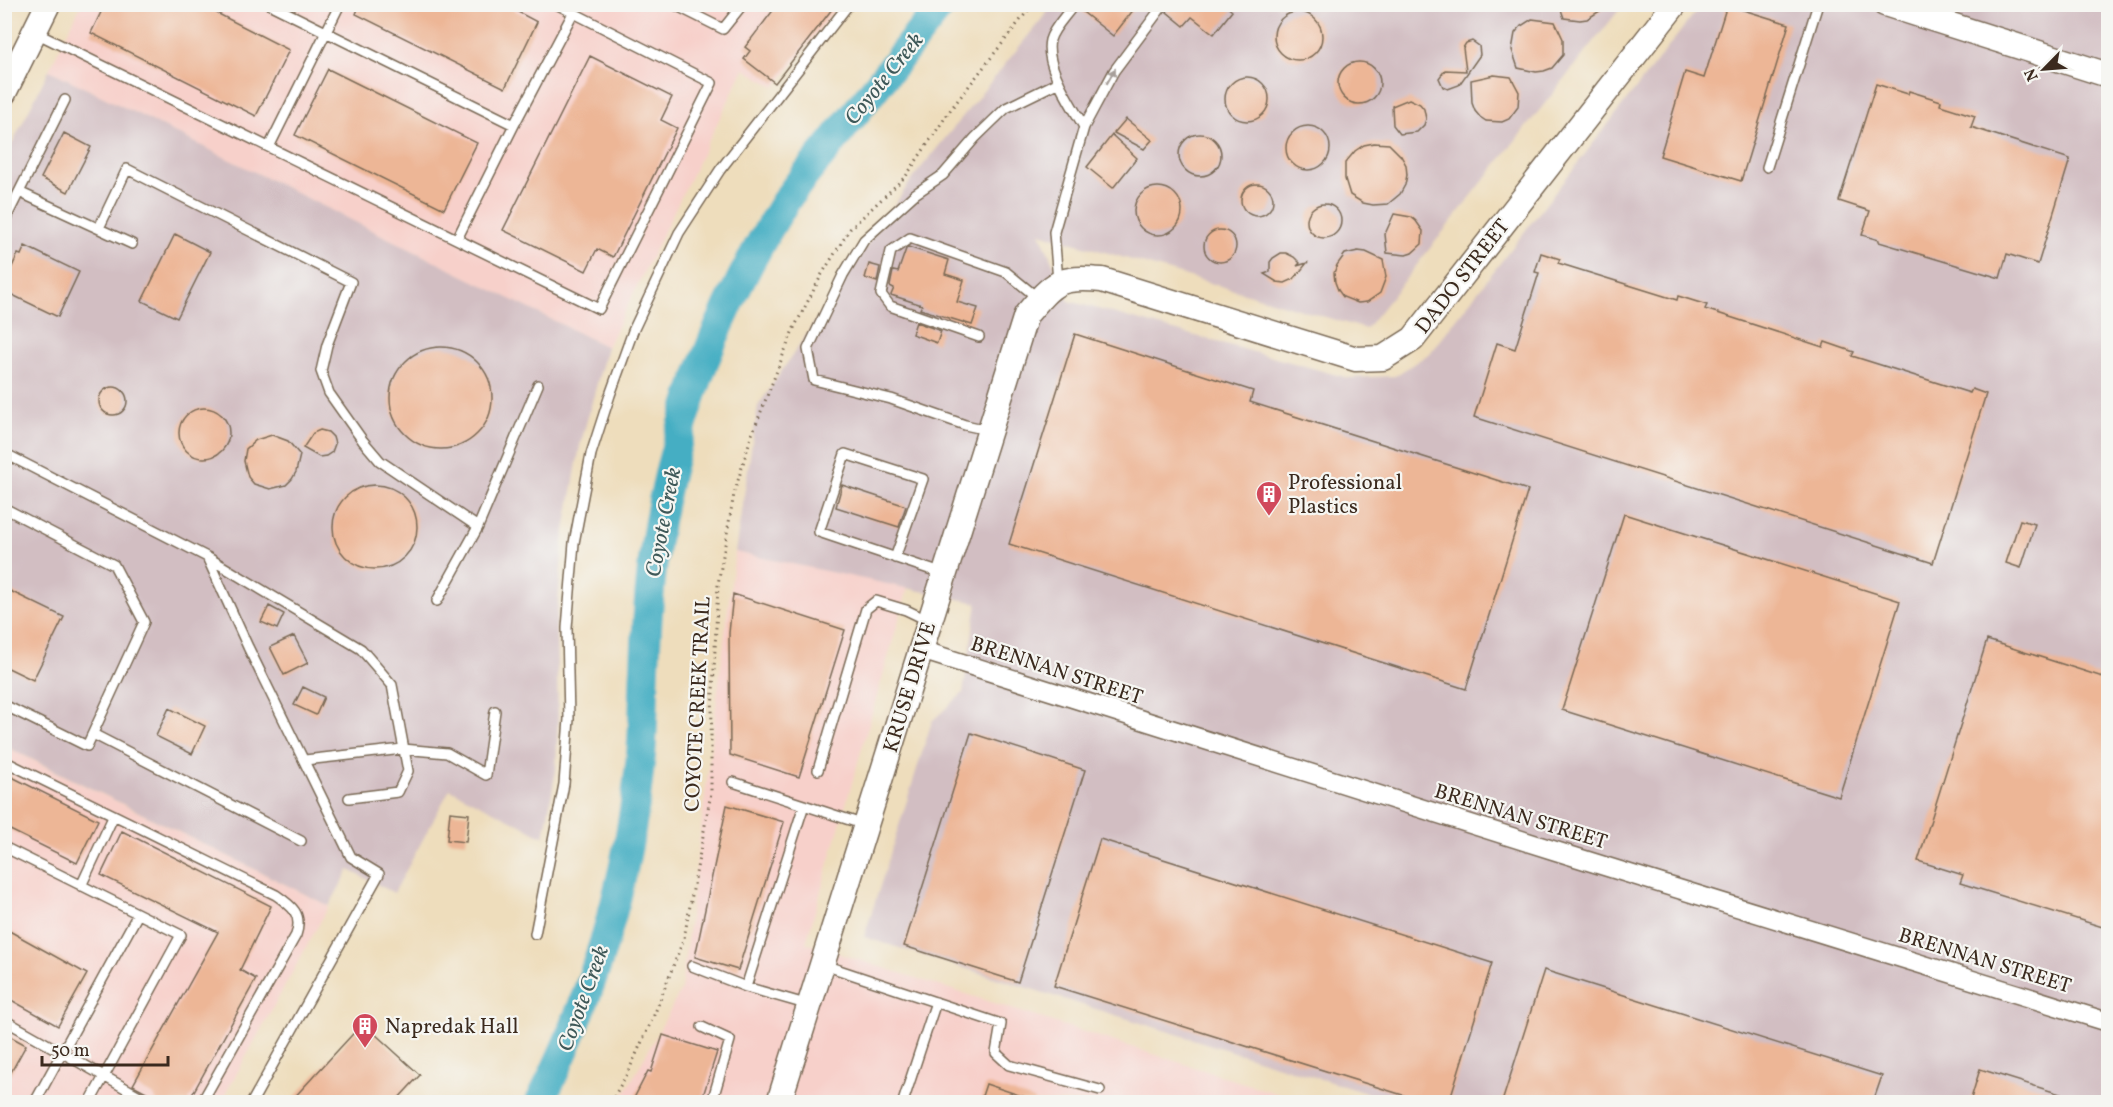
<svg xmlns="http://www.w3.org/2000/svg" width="2113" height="1107" viewBox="0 0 2113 1107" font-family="Vollkorn,serif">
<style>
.built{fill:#f7d0ca}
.industrial{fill:#d2bec2}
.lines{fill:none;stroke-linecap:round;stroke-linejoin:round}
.river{stroke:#44aec3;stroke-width:30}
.building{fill:#edb696}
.service-casing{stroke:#7a6955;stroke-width:12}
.minor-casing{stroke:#7a6955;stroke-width:21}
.tertiary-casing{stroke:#7a6955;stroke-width:27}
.path{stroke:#7a6955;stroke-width:3;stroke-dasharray:1.5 4.5;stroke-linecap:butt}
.service{stroke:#fff;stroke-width:9}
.minor{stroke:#fff;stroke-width:18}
.tertiary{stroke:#fff;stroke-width:24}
.oneway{fill:#a79f9a}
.labels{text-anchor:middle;stroke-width:4.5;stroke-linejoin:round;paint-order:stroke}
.street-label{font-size:21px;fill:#3b2a1e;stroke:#f6f6f2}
.poi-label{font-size:21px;fill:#3b2a1e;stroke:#f6f6f2;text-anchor:start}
.water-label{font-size:22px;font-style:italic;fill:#3e5858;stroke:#f6f6f2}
</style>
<rect width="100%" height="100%" fill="#f6f6f2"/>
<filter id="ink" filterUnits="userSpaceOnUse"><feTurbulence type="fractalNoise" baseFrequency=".0167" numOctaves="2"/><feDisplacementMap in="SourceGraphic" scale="12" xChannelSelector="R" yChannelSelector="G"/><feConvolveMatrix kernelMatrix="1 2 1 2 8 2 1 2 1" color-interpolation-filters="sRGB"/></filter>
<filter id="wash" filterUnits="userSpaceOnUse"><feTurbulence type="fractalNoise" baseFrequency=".008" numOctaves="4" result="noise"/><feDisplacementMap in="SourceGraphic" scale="24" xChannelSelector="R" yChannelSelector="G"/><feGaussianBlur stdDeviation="1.35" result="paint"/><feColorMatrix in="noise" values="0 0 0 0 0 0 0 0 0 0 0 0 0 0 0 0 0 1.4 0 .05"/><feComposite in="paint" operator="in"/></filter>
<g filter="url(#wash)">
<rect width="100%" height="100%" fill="#eeddbc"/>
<path class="built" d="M 81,5 L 839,5 L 775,87 L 744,69 L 607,347 L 49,70 Z
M 735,552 L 908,588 L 806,943 L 1303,1102 L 620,1102 L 681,990 Z
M 4,746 L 329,906 L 221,1102 L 5,1102 Z"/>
<path class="industrial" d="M 1053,5 L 1623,5 L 1366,329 L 1040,233 L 1069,301 L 1348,378 L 1395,376 L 1430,353 L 1701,5 L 2108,5 L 2108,1102 L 1395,1102 L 864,937 L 932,721 L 963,693 L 977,603 L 735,552 L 758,406 L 912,179 Z
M 49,70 L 607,347 L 580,446 L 563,542 L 556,627 L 558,715 L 556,770 L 544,837 L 450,789 L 394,893 L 349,870 L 329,906 L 5,746 L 4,160 Z"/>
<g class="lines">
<path class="river" d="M 540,1102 C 593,996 628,883 640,764 C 644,732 643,700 645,668 C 647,612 651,556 663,501 C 685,395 727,294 785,202 C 800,179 820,158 837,136 C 872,92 907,48 942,4"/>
</g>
<g id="blocks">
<path class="building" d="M 105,4 L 199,4 L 289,50 L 256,116 L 91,33 Z
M 360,4 L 503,4 L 537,22 L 505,88 L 356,14 Z
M 778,4 L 836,4 L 775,83 L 744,59 L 750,51 L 745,47 Z
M 1081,4 L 1138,4 L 1113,36 L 1079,9 Z
M 1171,4 L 1224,4 L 1232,11 L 1214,34 L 1192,17 L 1184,26 L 1167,12 Z
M 1559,4 L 1611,4 L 1587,19 L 1580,20 L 1564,18 Z
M 1727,5 L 1789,24 L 1741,181 L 1660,156 L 1685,72 L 1704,78 Z
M1274 36a24 24 0 1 1 48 0a24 24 0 1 1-48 0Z
M 1532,19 L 1555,22 L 1563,39 L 1563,55 L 1552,68 L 1544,71 L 1536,72 L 1518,68 L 1512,50 L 1515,33 L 1521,26 Z
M 1472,41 L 1479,46 L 1480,55 L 1459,85 L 1448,89 L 1443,87 L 1439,78 L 1445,70 L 1466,71 L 1463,48 L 1466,43 Z
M 590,56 L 672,97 L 661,120 L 677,128 L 613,257 L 597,249 L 586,271 L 503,230 Z
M1338 83a21 21 0 1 1 42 0a21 21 0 1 1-42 0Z
M 328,69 L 477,143 L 444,209 L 295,135 Z
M 1494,75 L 1511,77 L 1519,92 L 1518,107 L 1509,119 L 1502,122 L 1486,121 L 1480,117 L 1475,111 L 1472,103 L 1471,80 Z
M1225 99a22 22 0 1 1 44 0a22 22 0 1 1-44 0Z
M 1876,84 L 1908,94 L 1909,91 L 1941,101 L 1940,105 L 1975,116 L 1971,127 L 2070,159 L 2038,264 L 2007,254 L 2000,278 L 1879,242 L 1879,240 L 1862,235 L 1870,211 L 1839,201 Z
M 1409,99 L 1420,104 L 1424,109 L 1426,119 L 1424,125 L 1417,132 L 1400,134 L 1393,125 L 1392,106 Z
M 1126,119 L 1152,140 L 1144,149 L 1114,133 Z
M1286 148a22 22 0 1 1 44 0a22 22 0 1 1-44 0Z
M 64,133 L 91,147 L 68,192 L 41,178 Z
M1179 155a21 21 0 1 1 42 0a21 21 0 1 1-42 0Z
M 1112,135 L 1137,158 L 1113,188 L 1087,167 Z
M 1374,143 L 1389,144 L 1401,156 L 1406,165 L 1407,175 L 1405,185 L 1400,194 L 1388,204 L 1373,205 L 1363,203 L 1350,195 L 1345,179 L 1345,163 L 1355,151 L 1364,145 Z
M1241 200a16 16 0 1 1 32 0a16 16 0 1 1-32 0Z
M1134 211a24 24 0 1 1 48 0a24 24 0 1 1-48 0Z
M1307 221a17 17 0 1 1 34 0a17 17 0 1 1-34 0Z
M 1394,214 L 1411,217 L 1416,221 L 1423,231 L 1422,244 L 1412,253 L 1406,255 L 1387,253 L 1385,234 Z
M1204 246a16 16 0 1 1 32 0a16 16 0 1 1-32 0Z
M 175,234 L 210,252 L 177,318 L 142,301 Z
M 25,246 L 79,272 L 58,317 L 4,291 L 4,284 L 18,254 L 21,255 Z
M 908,247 L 949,260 L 945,274 L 964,280 L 957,302 L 978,308 L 972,325 L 920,309 L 922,305 L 891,295 L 894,288 L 890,286 L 893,271 L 898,272 L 906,249 Z
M 1358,251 L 1366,252 L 1383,260 L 1386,277 L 1380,293 L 1367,302 L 1358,303 L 1343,297 L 1338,290 L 1335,282 L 1334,273 L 1337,265 L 1345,254 Z
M 1281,253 L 1286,253 L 1294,257 L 1300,263 L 1297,266 L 1307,263 L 1294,279 L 1285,283 L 1277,282 L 1264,274 L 1270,272 L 1270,262 L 1273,258 Z
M 1541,253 L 1560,259 L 1558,263 L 1677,300 L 1678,296 L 1707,305 L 1705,309 L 1823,347 L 1825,342 L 1854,352 L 1852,356 L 1970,393 L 1972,389 L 1986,394 L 1933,563 L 1474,417 L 1497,343 L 1515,349 L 1539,273 L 1535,272 Z
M 869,264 L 880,267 L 877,282 L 865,278 Z
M 916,322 L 941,331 L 937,343 L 912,334 Z
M 1075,334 L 1253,391 L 1250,402 L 1528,490 L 1466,689 L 1009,544 Z
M390 398a51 51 0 1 1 102 0a51 51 0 1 1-102 0Z
M99 401a14 14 0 1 1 28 0a14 14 0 1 1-28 0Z
M179 433a25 25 0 1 1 50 0a25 25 0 1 1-50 0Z
M 320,430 L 328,432 L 333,437 L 335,444 L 332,452 L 326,456 L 319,457 L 303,448 L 313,433 Z
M 272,435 L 288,441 L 300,455 L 296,472 L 292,479 L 286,485 L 270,489 L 254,484 L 248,477 L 244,461 L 246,449 L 256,440 Z
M333 527a42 42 0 1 1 84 0a42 42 0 1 1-84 0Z
M 842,485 L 906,506 L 899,527 L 836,507 Z
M 1624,514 L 1900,601 L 1839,797 L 1562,710 Z
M 2020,520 L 2035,524 L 2021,568 L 2006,563 Z
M 4,588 L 64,617 L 33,680 L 4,666 Z
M 733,594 L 845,630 L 799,777 L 730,755 L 729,633 Z
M 269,606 L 284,614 L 277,629 L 261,622 Z
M 294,636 L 308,663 L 284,675 L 270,647 Z
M 1987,640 L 2109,679 L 2109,929 L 1960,883 L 1963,875 L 1918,861 Z
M 303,687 L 324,697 L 316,715 L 294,705 Z
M 169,708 L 205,726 L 192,754 L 156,736 Z
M 971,733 L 1085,770 L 1018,982 L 904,946 Z
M 4,773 L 98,820 L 77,863 L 4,827 Z
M 727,805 L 784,822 L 738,970 L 695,957 Z
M 450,812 L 469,814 L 466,842 L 447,840 Z
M 122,831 L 271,906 L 240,970 L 256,979 L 188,1102 L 157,1102 L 154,1096 L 133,1085 L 218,932 L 101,875 Z
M 1100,839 L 1492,963 L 1449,1102 L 1425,1102 L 1054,986 Z
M 4,928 L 87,974 L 58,1026 L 4,996 Z
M 1544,970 L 1882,1076 L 1873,1102 L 1502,1102 Z
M 363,1023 L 420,1075 L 395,1102 L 290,1102 Z
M 4,1033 L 26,1045 L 4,1085 Z
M 663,1035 L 717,1052 L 701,1102 L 632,1102 L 648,1071 L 651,1072 Z
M 1980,1069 L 2076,1099 L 2075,1102 L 1970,1102 Z
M 986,1084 L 1034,1100 L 1034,1102 L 980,1102 Z"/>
</g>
</g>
<g filter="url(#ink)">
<use href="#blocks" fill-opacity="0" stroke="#7a6955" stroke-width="1.5"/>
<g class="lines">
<g class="service-casing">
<path id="service" d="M 269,4 L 514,125
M 673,4 L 723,29 L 743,4
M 1074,4 C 1067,15 1053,28 1050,40 C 1044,66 1072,105 1084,127
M 36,33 L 599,309 L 712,83 L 556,4
M 269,147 L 340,4
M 1767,167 L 1818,4
M 19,192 L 132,244
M 4,222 L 65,100
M 99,228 L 127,169 L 351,282 L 327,345 L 321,371 L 329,393 L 363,441 L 380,461 L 478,527
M 457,239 L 514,125 L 573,13
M 1058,281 L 1054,232 L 1084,127 L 1114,71 L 1164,4
M 979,337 L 890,306 L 881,294 L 891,251 L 910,238 L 1006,272 L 1039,299
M 988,430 L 965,425 L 891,399 L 814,380 L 808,349 L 843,275 L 864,240 L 915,194 L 943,175 L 975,138 L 1006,108 L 1059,82
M 4,453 L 207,557 L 248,647 L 351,857 L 379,874 L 252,1102
M 4,508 L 114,565 L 144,622 L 87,746 L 4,705
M 207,557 L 361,649 L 392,685 L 408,771 L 398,792 L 349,798
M 895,558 L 923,479 L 845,454 L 819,532 L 944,574
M 437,601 L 478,527 L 538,385
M 93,734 L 301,841
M 305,760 L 403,749 L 447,753 L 486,775 L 495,711
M 4,761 L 276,895 C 292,906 303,914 296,935 L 202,1102
M 818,770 L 866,609 L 876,601 L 906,610 L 929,621
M 733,782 L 865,825
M 4,847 L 181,935 L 90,1102
M 81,886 L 114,815
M 535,934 L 564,784 L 569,719 L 567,628 L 574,543 L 591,454 L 610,395 L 633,331 L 679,233 L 720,170 L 849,4
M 824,965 L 1001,1024 L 996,1053 L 1009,1065 L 1100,1090
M 692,966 L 746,987 L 809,1005
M 746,987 L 804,805
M 4,1020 L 150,1102
M 702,1027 L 730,1040 L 712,1102
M 35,1102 L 138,914
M 903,1102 L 936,1002"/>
</g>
<g class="minor-casing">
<path id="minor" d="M 921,650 L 1559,852 L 2108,1022"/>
</g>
<g class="tertiary-casing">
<path id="tertiary" d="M 1885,4 L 2108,75
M 4,93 L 48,4
M 779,1102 L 1026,315 C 1054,282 1058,276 1102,280 L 1356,359 L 1383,358 L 1413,339 L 1675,4"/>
</g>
<path class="path" d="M 611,1102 L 628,1072 L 655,1013 L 684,938 L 711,793 L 711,734 L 718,584 L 734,494 L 751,437 L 793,330 L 822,274 L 850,229 L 906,176 L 951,109 L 1033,4"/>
<use href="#service" class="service"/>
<use href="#minor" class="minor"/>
<use href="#tertiary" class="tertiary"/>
</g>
<defs><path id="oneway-solid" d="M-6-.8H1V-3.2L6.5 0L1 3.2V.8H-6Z" transform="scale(1.5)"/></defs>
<use class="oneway" href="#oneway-solid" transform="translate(1111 76) rotate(-60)"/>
</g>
<defs>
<g id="building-pin" transform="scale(1.35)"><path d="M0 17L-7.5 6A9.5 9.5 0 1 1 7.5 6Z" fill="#d1495b" stroke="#f6f6f2"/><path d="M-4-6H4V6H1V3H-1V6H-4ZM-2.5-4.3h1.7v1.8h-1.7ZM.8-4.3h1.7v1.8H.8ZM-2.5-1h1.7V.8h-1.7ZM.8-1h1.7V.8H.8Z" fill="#fff"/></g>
</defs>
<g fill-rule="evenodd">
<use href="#building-pin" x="1269" y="494"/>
<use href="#building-pin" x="365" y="1026"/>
</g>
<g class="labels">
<g class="street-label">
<text transform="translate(1462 276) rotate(-52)" y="7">DADO STREET</text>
<text transform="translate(1057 670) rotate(18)" y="7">BRENNAN STREET</text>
<text transform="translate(909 687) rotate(-73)" y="7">KRUSE DRIVE</text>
<text transform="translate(697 704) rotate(-87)" y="7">COYOTE CREEK TRAIL</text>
<text transform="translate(1521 816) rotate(17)" y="7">BRENNAN STREET</text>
<text transform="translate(1985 960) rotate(17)" y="7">BRENNAN STREET</text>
</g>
<g class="poi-label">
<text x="1288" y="489">Professional<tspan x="1288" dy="24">Plastics</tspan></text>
<text x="385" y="1033">Napredak Hall</text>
</g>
<g class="water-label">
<text transform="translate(883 78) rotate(-51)" y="8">Coyote Creek</text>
<text transform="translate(662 522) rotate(-79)" y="8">Coyote Creek</text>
<text transform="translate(582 998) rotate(-70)" y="8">Coyote Creek</text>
</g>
</g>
<rect width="2113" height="1107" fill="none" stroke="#f6f6f2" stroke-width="24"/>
<g transform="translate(2044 69) rotate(245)" stroke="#f6f6f2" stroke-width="4.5" paint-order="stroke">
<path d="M0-4.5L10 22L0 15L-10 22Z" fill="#3b2a1e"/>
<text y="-9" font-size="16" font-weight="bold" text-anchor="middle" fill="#3b2a1e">N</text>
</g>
<path d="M42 1056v9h126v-9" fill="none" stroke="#3b2a1e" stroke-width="3"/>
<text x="51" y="1056" font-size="18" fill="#3b2a1e" stroke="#f6f6f2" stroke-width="4.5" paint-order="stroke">50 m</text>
</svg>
